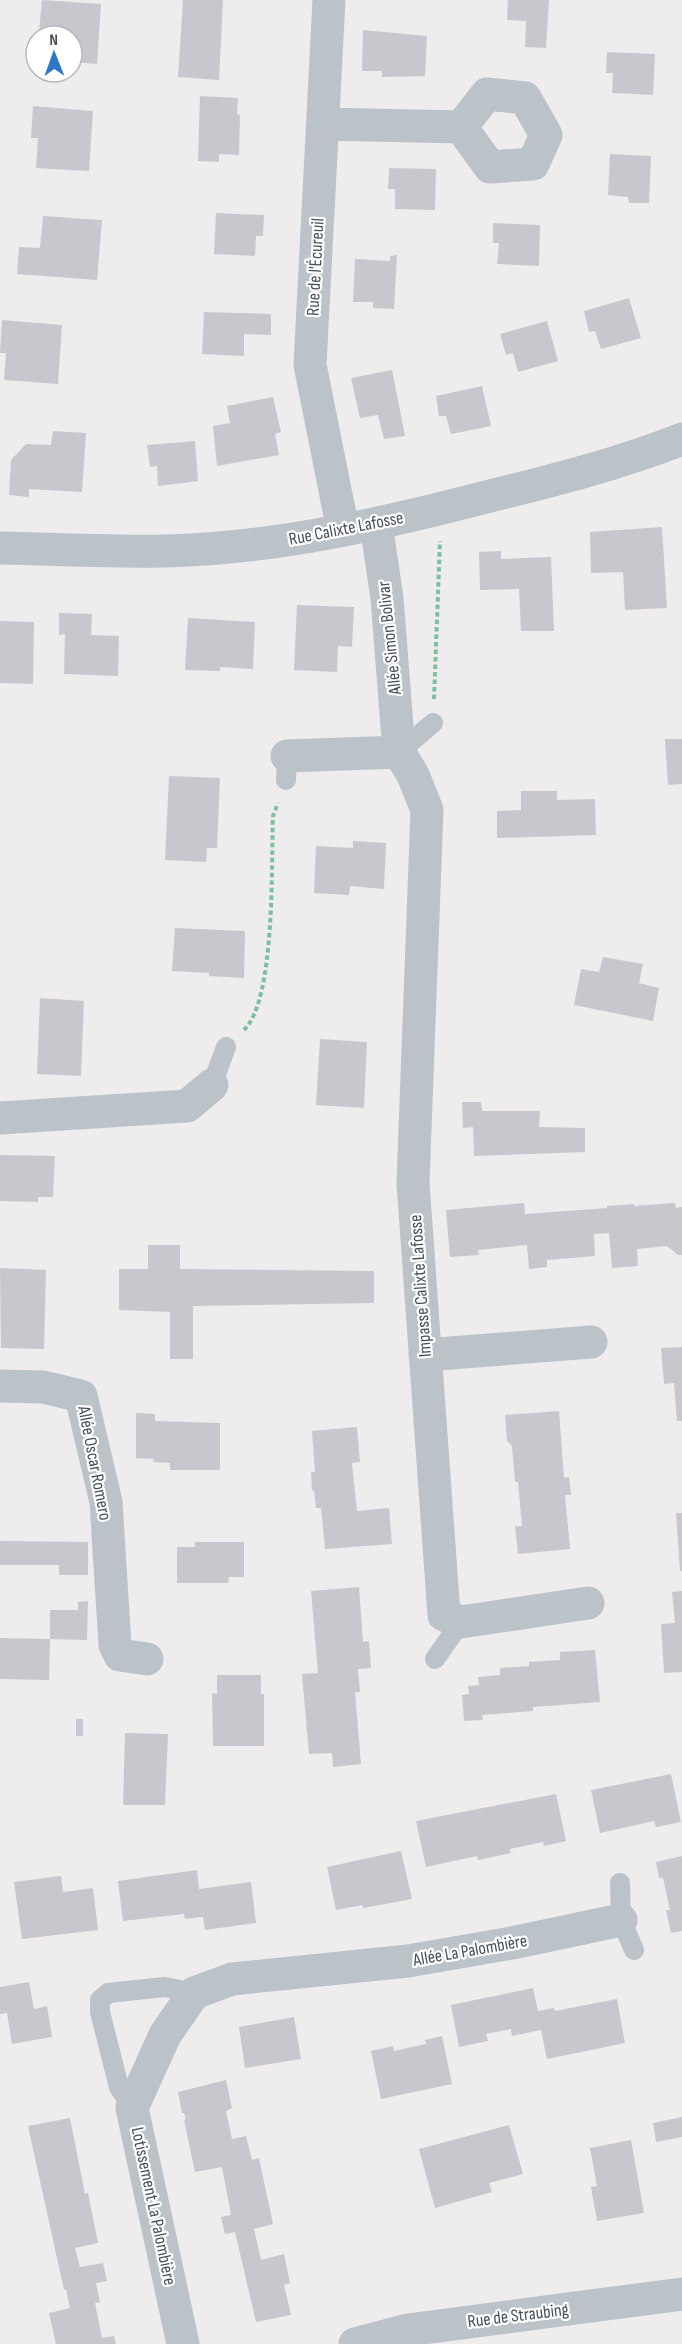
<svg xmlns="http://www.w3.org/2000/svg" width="682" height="2344" viewBox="0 0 682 2344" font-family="'Sofia Sans Condensed',sans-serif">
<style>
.building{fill:#c7c8ce}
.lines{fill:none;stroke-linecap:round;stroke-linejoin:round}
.path{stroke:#7ac19c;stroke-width:4;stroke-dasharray:4.5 3;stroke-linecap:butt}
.service{stroke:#bbc3c9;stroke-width:20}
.minor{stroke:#bbc3c9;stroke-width:33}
.tertiary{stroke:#bbc3c9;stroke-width:33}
.labels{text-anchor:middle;stroke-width:4.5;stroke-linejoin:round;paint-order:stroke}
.street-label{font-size:18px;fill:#464f56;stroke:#fff}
</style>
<rect width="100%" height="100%" fill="#eeecec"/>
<path class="building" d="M 42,0 L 101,4 L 97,64 L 72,62 L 72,36 L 46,36 L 46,32 L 39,31 Z
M 183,0 L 223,0 L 219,80 L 178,77 Z
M 508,0 L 549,0 L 546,48 L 525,47 L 526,21 L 507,20 Z
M 363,30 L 427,36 L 425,76 L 382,77 L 382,71 L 362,71 Z
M 607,52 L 655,54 L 653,95 L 612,93 L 613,73 L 606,73 Z
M 200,96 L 238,98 L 237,114 L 240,115 L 239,155 L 219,154 L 219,162 L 198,161 Z
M 33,106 L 93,111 L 89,171 L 36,168 L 38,138 L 31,138 Z
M 610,154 L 651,156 L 649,203 L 629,203 L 628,197 L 608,195 Z
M 389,168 L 436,169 L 435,210 L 395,209 L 395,189 L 388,189 Z
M 216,213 L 264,215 L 263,236 L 256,236 L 255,256 L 214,254 Z
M 43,216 L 102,220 L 97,280 L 17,274 L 19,247 L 40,248 Z
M 493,223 L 540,225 L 539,266 L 497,264 L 499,243 L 493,243 Z
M 397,255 L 394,309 L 373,308 L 373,302 L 353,302 L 355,259 L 390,261 L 390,256 Z
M 629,298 L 641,338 L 601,349 L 595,331 L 589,332 L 584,311 Z
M 204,312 L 271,314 L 271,335 L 244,334 L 244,356 L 202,354 Z
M 2,320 L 62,325 L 58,384 L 4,380 L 6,353 L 0,353 Z
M 547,321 L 558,361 L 518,372 L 513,353 L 506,355 L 500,334 Z
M 392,370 L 405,436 L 384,439 L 378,415 L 360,418 L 351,378 Z
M 482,386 L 491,426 L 451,434 L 446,416 L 439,416 L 436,396 Z
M 273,397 L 281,432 L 275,434 L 279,455 L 217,466 L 213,426 L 230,423 L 227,406 Z
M 53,431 L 86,433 L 82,492 L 29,489 L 29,497 L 9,495 L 11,460 L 26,444 L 51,445 Z
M 195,441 L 198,481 L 158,486 L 157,466 L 150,467 L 147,445 Z
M 662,527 L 667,608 L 625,610 L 623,572 L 591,573 L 590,532 Z
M 501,551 L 501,559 L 551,557 L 554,631 L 521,631 L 519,589 L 480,590 L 479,552 Z
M 297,605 L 354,607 L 352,647 L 338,646 L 337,672 L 294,670 Z
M 59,613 L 92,614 L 91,635 L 119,636 L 118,676 L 64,674 L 65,634 L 59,635 Z
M 188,618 L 255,622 L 253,669 L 220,667 L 220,671 L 185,670 Z
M 0,621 L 34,622 L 33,684 L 0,683 Z
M 665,739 L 682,739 L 682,784 L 668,785 Z
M 169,776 L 220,778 L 217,848 L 207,848 L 206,862 L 165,860 Z
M 521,791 L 557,791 L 557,800 L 595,799 L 596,835 L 497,838 L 497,811 L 521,810 Z
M 353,841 L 386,843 L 384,889 L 350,886 L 349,895 L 314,893 L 316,846 L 353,848 Z
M 175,928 L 245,931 L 244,978 L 209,976 L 209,973 L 172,971 Z
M 603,957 L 643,964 L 639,983 L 659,988 L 653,1021 L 574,1005 L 581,969 L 599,972 Z
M 40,998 L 84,1001 L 81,1076 L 37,1074 Z
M 320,1039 L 367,1042 L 364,1108 L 316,1105 Z
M 462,1102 L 481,1102 L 482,1111 L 540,1111 L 539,1127 L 585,1128 L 585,1152 L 474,1156 L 473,1127 L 463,1128 Z
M 0,1155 L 55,1156 L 53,1197 L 38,1197 L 38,1202 L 0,1201 Z
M 524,1203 L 525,1214 L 607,1208 L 607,1206 L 634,1204 L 634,1206 L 675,1203 L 676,1208 L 682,1207 L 682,1255 L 678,1255 L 667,1246 L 637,1249 L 638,1266 L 612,1268 L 609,1233 L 594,1234 L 595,1256 L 547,1260 L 547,1267 L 529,1269 L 527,1245 L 478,1250 L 479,1255 L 450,1257 L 446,1210 Z
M 148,1245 L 180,1245 L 180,1269 L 374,1271 L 374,1303 L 193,1306 L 193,1359 L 170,1359 L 170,1312 L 119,1310 L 119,1269 L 148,1269 Z
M 0,1268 L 46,1270 L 44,1349 L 1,1348 Z
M 682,1347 L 682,1421 L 677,1421 L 674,1383 L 664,1384 L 661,1348 Z
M 559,1411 L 564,1478 L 569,1477 L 571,1495 L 565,1495 L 570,1549 L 518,1554 L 515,1526 L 522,1526 L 518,1482 L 515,1482 L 512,1446 L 507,1441 L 505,1415 Z
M 136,1413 L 155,1414 L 155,1421 L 220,1423 L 220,1470 L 170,1470 L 170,1463 L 153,1462 L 154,1459 L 136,1458 Z
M 357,1427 L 360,1462 L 352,1463 L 357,1511 L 389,1508 L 392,1544 L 325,1549 L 321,1508 L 316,1508 L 314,1490 L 312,1491 L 311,1472 L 315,1472 L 312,1431 Z
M 676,1513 L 682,1513 L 682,1571 L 680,1571 Z
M 0,1541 L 88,1542 L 88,1575 L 59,1575 L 59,1565 L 0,1565 Z
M 195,1542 L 244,1542 L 244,1577 L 229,1577 L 228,1583 L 177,1583 L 177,1547 L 195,1547 Z
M 359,1587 L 363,1642 L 369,1641 L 371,1668 L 358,1669 L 360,1692 L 355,1692 L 361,1764 L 333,1767 L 332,1753 L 309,1754 L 302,1674 L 318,1673 L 311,1591 Z
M 682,1591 L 682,1672 L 664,1673 L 661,1624 L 675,1623 L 672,1592 Z
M 88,1601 L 87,1640 L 50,1639 L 49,1680 L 0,1679 L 0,1638 L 50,1639 L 50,1610 L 78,1610 L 78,1602 Z
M 595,1650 L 600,1702 L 533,1707 L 533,1711 L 482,1715 L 483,1720 L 464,1721 L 462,1695 L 469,1694 L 468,1686 L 479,1685 L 478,1677 L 500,1675 L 500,1668 L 529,1666 L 529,1662 L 560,1660 L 560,1652 Z
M 217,1675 L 261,1675 L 261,1694 L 264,1694 L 264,1746 L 213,1746 L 212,1693 L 217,1694 Z
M 76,1719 L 83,1719 L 83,1736 L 76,1736 Z
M 125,1733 L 168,1734 L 165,1805 L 123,1805 Z
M 671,1774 L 681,1822 L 656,1827 L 654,1821 L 600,1833 L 591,1790 Z
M 556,1794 L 566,1841 L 544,1846 L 543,1842 L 510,1849 L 511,1853 L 478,1860 L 477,1856 L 426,1867 L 416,1821 Z
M 401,1851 L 412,1899 L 363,1908 L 363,1905 L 336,1910 L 327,1867 Z
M 682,1856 L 682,1931 L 671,1933 L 666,1910 L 670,1910 L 663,1878 L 659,1878 L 656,1862 Z
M 197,1870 L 199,1889 L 251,1882 L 256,1923 L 205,1930 L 203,1917 L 185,1919 L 184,1914 L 123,1921 L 118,1881 Z
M 61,1876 L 63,1892 L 93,1888 L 98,1930 L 22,1939 L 14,1882 Z
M 29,1982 L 34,2009 L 47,2006 L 52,2037 L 12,2044 L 7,2013 L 0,2014 L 0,1987 Z
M 533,1988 L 538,2011 L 554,2008 L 555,2011 L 617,1999 L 625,2043 L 547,2059 L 541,2030 L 512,2036 L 511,2029 L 486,2034 L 488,2041 L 459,2047 L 451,2005 Z
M 294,2017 L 301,2059 L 245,2068 L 239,2027 Z
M 442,2036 L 452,2084 L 381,2099 L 371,2051 L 393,2046 L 394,2051 L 426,2044 L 425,2040 Z
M 226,2080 L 232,2108 L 226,2111 L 232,2139 L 246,2136 L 252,2160 L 259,2158 L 273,2224 L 254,2229 L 261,2260 L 284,2254 L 290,2283 L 284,2285 L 291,2315 L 256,2322 L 235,2232 L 225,2234 L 221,2217 L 231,2215 L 222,2167 L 195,2172 L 184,2120 L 186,2119 L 184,2113 L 182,2113 L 178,2092 Z
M 682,2117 L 682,2137 L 656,2142 L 653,2123 Z
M 70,2118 L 85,2194 L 88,2193 L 98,2243 L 75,2248 L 80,2267 L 103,2263 L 107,2281 L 96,2283 L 100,2302 L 95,2303 L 102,2338 L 114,2336 L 116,2344 L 56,2344 L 49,2313 L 70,2308 L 66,2289 L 64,2290 L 28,2126 Z
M 509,2125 L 523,2174 L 489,2183 L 492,2192 L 435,2208 L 419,2149 Z
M 631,2140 L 644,2213 L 597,2221 L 591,2187 L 597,2186 L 590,2148 Z"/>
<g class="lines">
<path class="path" d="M 434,699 L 440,541
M 244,1030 C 276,999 271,862 273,816 L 278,803"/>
<path class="service" d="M 399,752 L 433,723
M 286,780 L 287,756
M 212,1085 L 226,1047
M 435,1659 L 461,1622
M 620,1883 L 621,1920 L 634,1950
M 132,2108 L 119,2087 L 100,2012 L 100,2000 L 108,1993 L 165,1987 L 194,1993"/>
<path class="minor" d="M 329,0 L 310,365 L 343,530
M 487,94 L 525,98 L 546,135 L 533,164 L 490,167 L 461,127 Z
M 323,124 L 461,127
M 376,524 L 387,598 L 399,752 L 413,775 L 427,810 L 413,1183 L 444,1615 L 461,1622 L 588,1603
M 287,756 L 399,752
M 0,1118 L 187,1106 L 212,1085
M 425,1355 L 591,1342
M 0,1386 L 43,1387 L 81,1396 L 106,1502 L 115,1645 L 120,1655 L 147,1659
M 183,2344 L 132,2108 L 165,2035 L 194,1993 L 232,1979 L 408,1961 L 512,1943 L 621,1920
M 355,2344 L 408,2330 L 682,2294"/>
<path class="tertiary" d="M 0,548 C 56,549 112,552 168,551 C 276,548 382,524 486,497 C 552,481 618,464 682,439"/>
</g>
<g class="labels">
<g class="street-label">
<text transform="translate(315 267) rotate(-87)" y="6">Rue de l'Écureuil</text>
<text transform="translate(346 528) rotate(-11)" y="6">Rue Calixte Lafosse</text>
<text transform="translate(389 638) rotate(-96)" y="6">Allée Simon Bolivar</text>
<text transform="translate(420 1286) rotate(-94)" y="6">Impasse Calixte Lafosse</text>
<text transform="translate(95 1463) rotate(79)" y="6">Allée Oscar Romero</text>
<text transform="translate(470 1950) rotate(-10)" y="6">Allée La Palombière</text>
<text transform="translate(154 2206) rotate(78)" y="6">Lotissement La Palombière</text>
<text transform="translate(518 2315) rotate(-7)" y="6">Rue de Straubing</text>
</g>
</g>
<g transform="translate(54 54) rotate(359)"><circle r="28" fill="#ffffff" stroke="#b5b9bb" stroke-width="1.5"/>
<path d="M0-4.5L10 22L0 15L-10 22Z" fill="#2e76c6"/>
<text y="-9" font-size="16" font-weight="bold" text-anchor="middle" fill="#464f56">N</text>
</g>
</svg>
